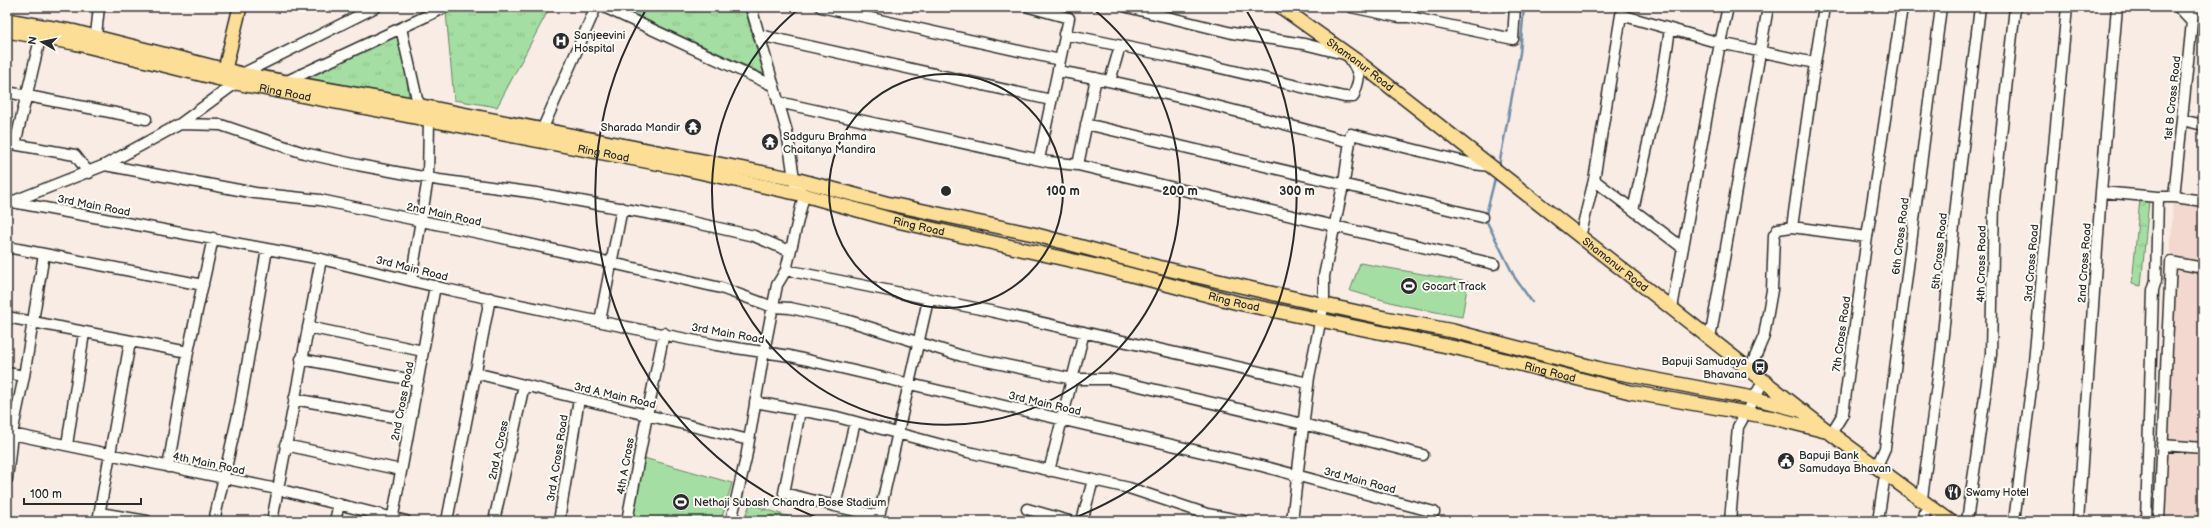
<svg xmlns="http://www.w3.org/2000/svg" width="2210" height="528" viewBox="0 0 2210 528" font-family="'Balsamiq Sans',sans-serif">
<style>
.built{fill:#f2d8ce}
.cemetery{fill:url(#cemetery-stones);stroke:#688466}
.park{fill:url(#park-tufts);stroke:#688466}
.pitch{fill:#a5dea2;stroke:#688466}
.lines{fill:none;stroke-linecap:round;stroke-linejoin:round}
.stream{stroke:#718da7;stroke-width:2.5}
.minor-casing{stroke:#2b2b2b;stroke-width:13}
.major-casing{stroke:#2b2b2b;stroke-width:16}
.minor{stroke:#fdfcf7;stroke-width:10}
.major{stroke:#fcde96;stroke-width:13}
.ring{fill:none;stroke:#2b2b2b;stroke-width:2}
.labels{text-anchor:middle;stroke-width:4;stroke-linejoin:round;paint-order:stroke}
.poi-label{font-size:11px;fill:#2b2b2b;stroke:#fdfcf7;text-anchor:start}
.street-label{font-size:11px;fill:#2b2b2b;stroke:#fdfcf7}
.centre{fill:#2b2b2b;stroke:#fdfcf7;stroke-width:2}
.ring-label{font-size:12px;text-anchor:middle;font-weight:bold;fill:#2b2b2b;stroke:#fdfcf7;stroke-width:4;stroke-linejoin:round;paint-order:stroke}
</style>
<defs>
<pattern id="cemetery-stones" width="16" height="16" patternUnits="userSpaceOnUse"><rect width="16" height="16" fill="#a5dea2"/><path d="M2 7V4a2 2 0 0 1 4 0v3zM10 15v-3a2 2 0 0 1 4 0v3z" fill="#8ebf8c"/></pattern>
<pattern id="park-tufts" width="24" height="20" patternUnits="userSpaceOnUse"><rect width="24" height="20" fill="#a5dea2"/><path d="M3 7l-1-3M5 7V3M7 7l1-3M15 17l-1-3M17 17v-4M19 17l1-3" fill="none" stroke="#8ebf8c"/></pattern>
</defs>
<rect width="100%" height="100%" fill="#f8ece4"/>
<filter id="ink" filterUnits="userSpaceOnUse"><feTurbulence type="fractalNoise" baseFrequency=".025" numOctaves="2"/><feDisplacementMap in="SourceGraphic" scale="8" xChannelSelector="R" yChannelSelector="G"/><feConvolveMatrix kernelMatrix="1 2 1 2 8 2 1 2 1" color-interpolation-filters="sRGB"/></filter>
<g filter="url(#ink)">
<path class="built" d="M 2173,200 L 2203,204 L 2203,521 L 2159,521 Z"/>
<path class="cemetery" d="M 750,504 L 802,521 L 743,521 Z
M 845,511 L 888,521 L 841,521 Z"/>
<path class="park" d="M 457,7 L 550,7 L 497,107 L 454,100 L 446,12 Z
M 618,7 L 744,7 L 764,74 Z
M 402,33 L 409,98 L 302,80 Z
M 2140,198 L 2149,200 L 2141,286 L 2132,284 Z"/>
<path class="pitch" d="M 1360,263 L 1468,282 L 1462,317 L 1405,306 L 1350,291 Z
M 644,458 L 732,483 L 721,521 L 631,521 Z"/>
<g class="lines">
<path class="stream" d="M 1499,166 L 1520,53 L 1524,7
M 1496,175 L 1485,218 L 1515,278 L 1532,302"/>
<g class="minor-casing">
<path id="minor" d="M 604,7 L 774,86
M 821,7 L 1060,60
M 1029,7 L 1069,18 L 1039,159
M 1351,7 L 1399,17 L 1401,7
M 1399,17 L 1409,17 L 1513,39 L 1515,7
M 2192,22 L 2195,7
M 401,28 L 417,99 L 429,120 L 428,178 L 411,280
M 1064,34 L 1170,56 L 1344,97 L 1353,97 C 1362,75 1360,75 1348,55 L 1304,44 L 1232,33 L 1127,7
M 759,35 L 1051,100
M 95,44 L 99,7
M 1815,63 L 1824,7
M 1058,71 C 1156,89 1253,115 1350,142
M 1110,81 L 1120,46
M 285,82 L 446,7
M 7,92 L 146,119
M 778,102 L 1049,162 L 1078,165 L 1494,264
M 2182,120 L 2203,125
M 180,124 L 221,125 L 304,153 L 358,165 L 439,180 L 536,193 L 674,218 L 754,236 L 789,251
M 1086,124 L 1482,217
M 542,130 L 596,7
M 7,143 L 75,155 L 89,173
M 15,144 L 40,39 L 39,36
M 105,165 L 255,193 L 320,200 L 494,236 L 721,288 L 773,307 L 790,308 L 846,320 L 962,356 L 1073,379 L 1109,379 L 1303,424 L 1423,455
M 1078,165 L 1096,78
M 1594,180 L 1683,248
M 2101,192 L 2158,197 L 2156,280 L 2153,290 L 2146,521
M 2158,197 L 2174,197 L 2203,201
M 2174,197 L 2192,22 L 2178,7
M 7,201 L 321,259 L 450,290 L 572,316 L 716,345 L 790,356 L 1262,466 L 1434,512
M 14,201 L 105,165 L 180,124 L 236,83 L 242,74 L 376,7
M 1633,210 L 1662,81 L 1670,29
M 1580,237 L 1594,180 L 1621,15 L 1720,43 L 1815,63 L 1792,227 L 1867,237 L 1902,7
M 7,247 L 44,254 L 24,376 L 7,373
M 44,254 L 203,285
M 786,270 L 990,311 L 1308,383
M 1672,308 L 1720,43 L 1728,7
M 7,317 L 188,352
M 600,321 L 622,208
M 308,327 L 423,351
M 1710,339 L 1768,7
M 301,359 L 418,381
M 1750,369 L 1764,336 L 1772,290 L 1774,235 L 1778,229 L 1792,227
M 475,373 L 749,440
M 294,399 L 410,420
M 755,402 L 837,417 L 968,452 L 1129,488 L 1207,514 L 1244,521
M 800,411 L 784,493 L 835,506 L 855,422
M 1832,432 L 1843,414 L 1867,237
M 7,433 L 277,489 L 406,521
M 67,445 L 84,333
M 285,445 L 401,470
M 2162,445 L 2203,448
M 1877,466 L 1885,448 L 1941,7
M 168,467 L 188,352 L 213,238
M 1049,471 L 1084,332
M 7,479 L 12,434 L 24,376
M 1922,498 L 1941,354 L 1957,196 L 1980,7
M 835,506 L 879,516 L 928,300
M 1027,509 L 1069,521
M 100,513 L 147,521
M 98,521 L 130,342
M 214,521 L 240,406 L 267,249
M 272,521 L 321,259
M 335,521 L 339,504
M 392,521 L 435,286
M 447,521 L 490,298
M 494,521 L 524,385
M 559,521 L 579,399
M 627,521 L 647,415 L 664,333
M 731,521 L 746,458 L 763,357 L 777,285 L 786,270 L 804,195 L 795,185 L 787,132 L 751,7
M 1082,521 L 1093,480
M 1292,521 L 1309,377 L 1324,303 L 1324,276 L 1345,176 L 1351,134 L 1473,164 L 1490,166
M 1730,521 L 1738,427 L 1764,380
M 1878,521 L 1884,481
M 1924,521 L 1925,512
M 1967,521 L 1991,354 L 1994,200 L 2015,7
M 2014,521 L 2033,373 L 2067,7
M 2078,521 L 2101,192 L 2117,7
M 2159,521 L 2171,262 L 2203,268"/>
</g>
<g class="major-casing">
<g id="major">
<path id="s1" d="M 1281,7 L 1357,61 L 1829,432 L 1950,521"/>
<path d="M 7,20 L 76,32 L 242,74 L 421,106 L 795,179 L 886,203 L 1033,234 L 1154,266 L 1266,292 L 1385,318 L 1453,331 L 1604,370 L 1753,398 L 1803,411"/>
<path id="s2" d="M 7,31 L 74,43 L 236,83 L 677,167 L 804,195 L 897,221 L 1105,268 L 1238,303 L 1461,349 L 1630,392 L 1774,418 L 1829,432"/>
<path d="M 225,69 L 240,7"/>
</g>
</g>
<use href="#minor" class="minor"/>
<use href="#major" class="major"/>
</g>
</g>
<g class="ring">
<circle cx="946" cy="191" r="117"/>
<path d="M1092 8A234 234 0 1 1 800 8"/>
<path d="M826 521A351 351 0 0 1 647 8M1245 8A351 351 0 0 1 1066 521"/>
</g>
<defs>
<g id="hospital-disc" transform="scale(0.9)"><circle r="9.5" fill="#2b2b2b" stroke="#fdfcf7"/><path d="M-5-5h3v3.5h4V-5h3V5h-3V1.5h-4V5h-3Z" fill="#fff"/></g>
<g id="temple-disc" transform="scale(0.9)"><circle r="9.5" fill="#2b2b2b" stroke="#fdfcf7"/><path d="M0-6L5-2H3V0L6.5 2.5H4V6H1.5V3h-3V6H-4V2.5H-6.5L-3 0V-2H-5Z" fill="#fff"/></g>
<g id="stadium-disc" transform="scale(0.9)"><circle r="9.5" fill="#2b2b2b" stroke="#fdfcf7"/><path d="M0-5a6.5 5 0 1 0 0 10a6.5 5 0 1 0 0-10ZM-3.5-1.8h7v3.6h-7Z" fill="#fff"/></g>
<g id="bus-disc" transform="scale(0.9)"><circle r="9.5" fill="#2b2b2b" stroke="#fdfcf7"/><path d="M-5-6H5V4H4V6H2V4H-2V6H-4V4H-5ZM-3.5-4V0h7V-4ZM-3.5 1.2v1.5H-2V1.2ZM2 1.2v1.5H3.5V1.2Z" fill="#fff"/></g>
<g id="civic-disc" transform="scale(0.9)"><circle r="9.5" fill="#2b2b2b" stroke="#fdfcf7"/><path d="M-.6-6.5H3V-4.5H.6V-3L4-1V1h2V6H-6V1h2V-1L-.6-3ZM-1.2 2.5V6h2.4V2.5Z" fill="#fff"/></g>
<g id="restaurant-disc" transform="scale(0.9)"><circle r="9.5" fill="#2b2b2b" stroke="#fdfcf7"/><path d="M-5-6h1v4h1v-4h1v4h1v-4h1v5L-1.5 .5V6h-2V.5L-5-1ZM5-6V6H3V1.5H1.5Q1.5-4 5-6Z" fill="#fff"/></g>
</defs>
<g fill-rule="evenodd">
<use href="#hospital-disc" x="561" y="41"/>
<use href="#temple-disc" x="693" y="127"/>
<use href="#temple-disc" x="770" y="142"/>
<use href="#stadium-disc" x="1409" y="286"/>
<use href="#bus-disc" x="1760" y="367"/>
<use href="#civic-disc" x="1786" y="461"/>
<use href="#restaurant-disc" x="1953" y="492"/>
<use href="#stadium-disc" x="681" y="502"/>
</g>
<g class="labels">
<g class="poi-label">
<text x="574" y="39">Sanjeevini<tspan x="574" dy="13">Hospital</tspan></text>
<text x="680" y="131" text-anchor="end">Sharada Mandir</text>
<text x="783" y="140">Sadguru Brahma<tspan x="783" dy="13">Chaitanya Mandira</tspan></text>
<text x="1422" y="290">Gocart Track</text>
<text x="1747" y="365" text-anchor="end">Bapuji Samudaya<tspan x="1747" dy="13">Bhavana</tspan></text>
<text x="1799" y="459">Bapuji Bank<tspan x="1799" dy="13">Samudaya Bhavan</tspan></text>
<text x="1966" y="496">Swamy Hotel</text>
<text x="694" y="506">Nethaji Subash Chandra Bose Stadium</text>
</g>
<g class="street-label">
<text dy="4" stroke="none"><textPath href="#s1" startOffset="98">Shamanur Road</textPath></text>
<text dy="4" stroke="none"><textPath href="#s2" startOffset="285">Ring Road</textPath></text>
<text transform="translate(2172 98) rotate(-84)" y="4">1st B Cross Road</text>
<text dy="4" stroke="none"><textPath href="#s2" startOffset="609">Ring Road</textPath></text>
<text transform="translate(94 205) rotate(11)" y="4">3rd Main Road</text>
<text transform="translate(444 214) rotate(12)" y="4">2nd Main Road</text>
<text dy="4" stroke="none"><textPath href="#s2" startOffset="933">Ring Road</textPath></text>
<text transform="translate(1900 236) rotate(-83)" y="4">6th Cross Road</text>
<text transform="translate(1939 251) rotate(-84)" y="4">5th Cross Road</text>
<text transform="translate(2031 263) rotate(-85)" y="4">3rd Cross Road</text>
<text transform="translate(2084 263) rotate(-86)" y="4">2nd Cross Road</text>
<text dy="4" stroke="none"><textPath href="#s1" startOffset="422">Shamanur Road</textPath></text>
<text transform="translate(1981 264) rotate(-89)" y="4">4th Cross Road</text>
<text transform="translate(412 268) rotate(14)" y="4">3rd Main Road</text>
<text dy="4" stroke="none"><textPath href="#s2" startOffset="1257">Ring Road</textPath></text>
<text transform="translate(728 333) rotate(10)" y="4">3rd Main Road</text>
<text transform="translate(1841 334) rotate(-82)" y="4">7th Cross Road</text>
<text dy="4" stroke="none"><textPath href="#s2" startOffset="1581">Ring Road</textPath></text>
<text transform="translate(615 395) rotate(13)" y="4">3rd A Main Road</text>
<text transform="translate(402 401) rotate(-79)" y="4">2nd Cross Road</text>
<text transform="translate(1045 403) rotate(13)" y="4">3rd Main Road</text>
<text transform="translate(498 450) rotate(-78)" y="4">2nd A Cross</text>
<text transform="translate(557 458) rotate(-81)" y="4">3rd A Cross Road</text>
<text transform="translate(209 463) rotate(12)" y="4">4th Main Road</text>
<text transform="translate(625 466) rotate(-80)" y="4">4th A Cross</text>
<text transform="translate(1360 480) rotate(15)" y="4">3rd Main Road</text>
</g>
</g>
<circle cx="946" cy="191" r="6" class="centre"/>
<g class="ring-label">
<text x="1063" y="195">100 m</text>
<text x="1180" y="195">200 m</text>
<text x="1297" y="195">300 m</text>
</g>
<rect width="2210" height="528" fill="none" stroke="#fdfcf7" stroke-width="24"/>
<rect x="12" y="12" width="2186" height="504" fill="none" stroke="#2b2b2b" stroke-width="1.5" filter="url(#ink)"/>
<g transform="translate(42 42) rotate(279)" stroke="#fdfcf7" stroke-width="3" paint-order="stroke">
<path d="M0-3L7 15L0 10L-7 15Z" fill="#2b2b2b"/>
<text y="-6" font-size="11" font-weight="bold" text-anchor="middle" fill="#2b2b2b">N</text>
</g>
<path d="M24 498v6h117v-6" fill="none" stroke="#2b2b2b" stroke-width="2"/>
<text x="30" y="498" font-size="12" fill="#2b2b2b" stroke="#fdfcf7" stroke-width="3" paint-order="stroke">100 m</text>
</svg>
